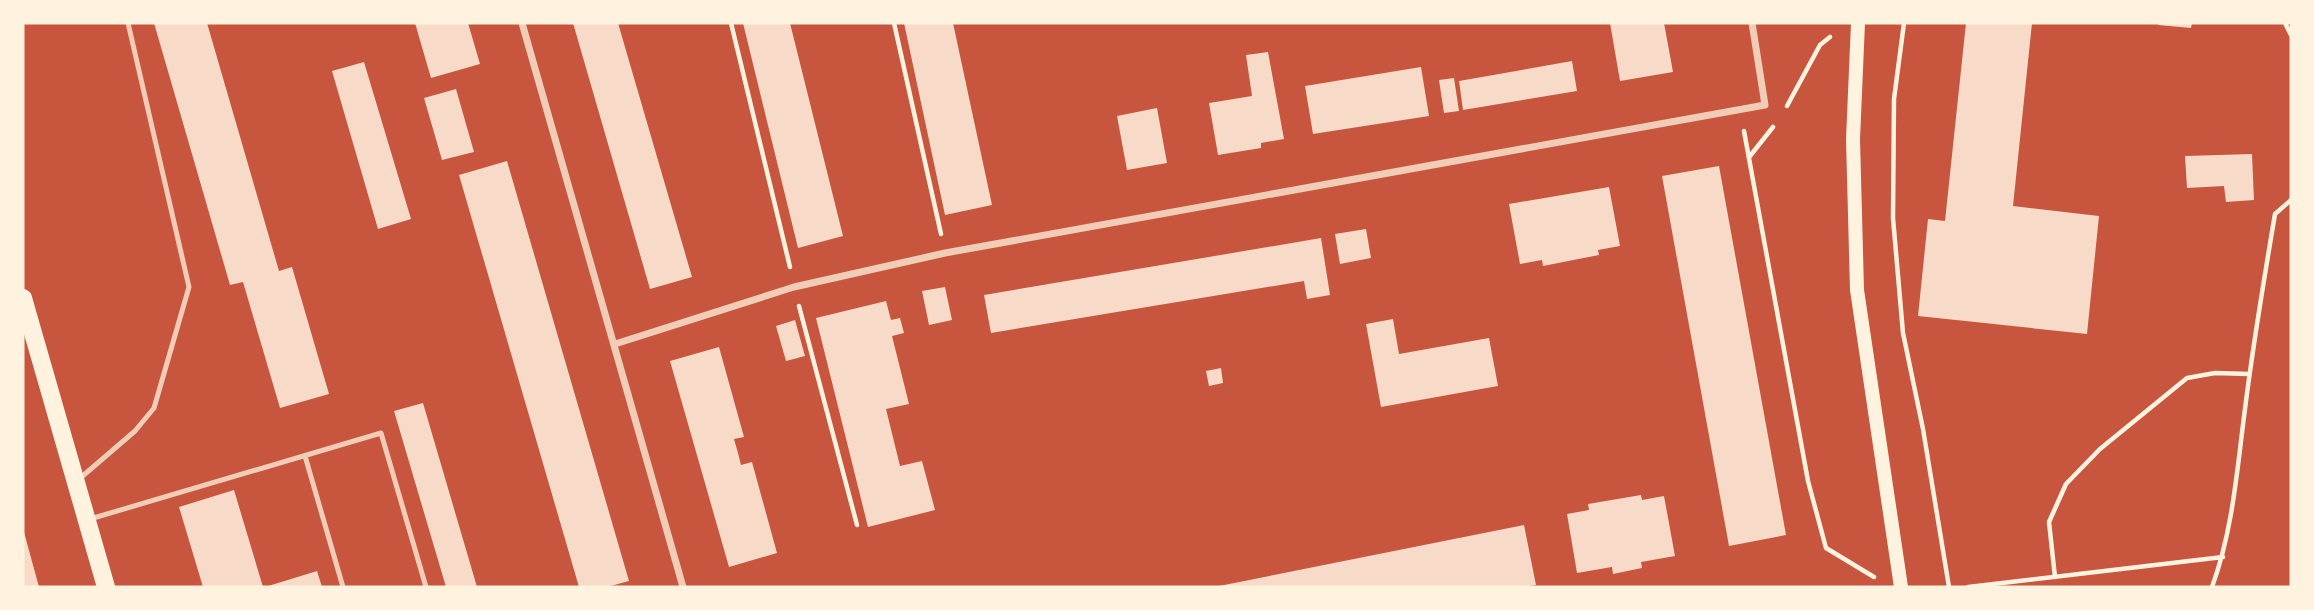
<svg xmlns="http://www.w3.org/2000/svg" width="2314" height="610" viewBox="0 0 2314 610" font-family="'Nunito Sans',sans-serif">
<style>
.building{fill:#f7dbc8}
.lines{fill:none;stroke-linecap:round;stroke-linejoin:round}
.path{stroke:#fff3e0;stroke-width:4.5}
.service{stroke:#f1ccb7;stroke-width:5}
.minor{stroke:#f1ccb7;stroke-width:7}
.secondary{stroke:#fff3e0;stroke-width:14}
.primary{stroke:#fff3e0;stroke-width:18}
</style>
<rect width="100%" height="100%" fill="#c8553d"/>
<path class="building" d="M 154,23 L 207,23 L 279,271 L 292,267 L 329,394 L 280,408 L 243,282 L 230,285 Z
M 415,23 L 468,23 L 480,64 L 431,78 Z
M 573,23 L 618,23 L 692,277 L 650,289 Z
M 743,23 L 790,23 L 843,236 L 798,248 Z
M 904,23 L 953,23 L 992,205 L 945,215 Z
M 1610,23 L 1664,23 L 1673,72 L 1620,81 Z
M 1966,23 L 2032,23 L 2013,206 L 2099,216 L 2087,334 L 1918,316 L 1928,219 L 1945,221 Z
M 2159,23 L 2192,23 L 2191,28 L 2158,25 Z
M 1268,52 L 1284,139 L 1261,143 L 1261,148 L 1218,155 L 1209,103 L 1252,96 L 1246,55 Z
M 1572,61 L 1577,91 L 1463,110 L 1459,81 Z
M 364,62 L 411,219 L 378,229 L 332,71 Z
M 1421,67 L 1429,116 L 1313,134 L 1305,86 Z
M 1454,78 L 1459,111 L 1444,113 L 1439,80 Z
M 456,89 L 474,152 L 442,160 L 424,98 Z
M 1157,108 L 1167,163 L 1127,170 L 1117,116 Z
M 2252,154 L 2254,200 L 2226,202 L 2224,186 L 2187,188 L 2185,156 Z
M 507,161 L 629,581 L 607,587 L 579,587 L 459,175 Z
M 1719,166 L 1786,535 L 1729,546 L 1662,176 Z
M 1609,187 L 1620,246 L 1598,250 L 1599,255 L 1543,266 L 1542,260 L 1520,264 L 1509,204 Z
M 1366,229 L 1371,258 L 1340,264 L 1335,234 Z
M 1321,238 L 1330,295 L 1307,299 L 1304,281 L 991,333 L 984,295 Z
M 945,287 L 952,320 L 929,325 L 922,291 Z
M 886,301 L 891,320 L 900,318 L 904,333 L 892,336 L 909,404 L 886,409 L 900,466 L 922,461 L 935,510 L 868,527 L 816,318 Z
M 1393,319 L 1399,354 L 1489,338 L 1498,386 L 1381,407 L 1366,324 Z
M 795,320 L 805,356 L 786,361 L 776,326 Z
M 719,347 L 744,437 L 734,439 L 738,453 L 741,465 L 752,462 L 777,553 L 729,567 L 670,361 Z
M 1221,368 L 1223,383 L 1209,386 L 1206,371 Z
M 423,403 L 477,587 L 446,587 L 394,411 Z
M 234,490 L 263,587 L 203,587 L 179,507 Z
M 1641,495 L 1642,500 L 1664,496 L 1675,556 L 1641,562 L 1642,568 L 1613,574 L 1612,567 L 1577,573 L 1567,514 L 1589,510 L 1588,504 Z
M 1524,525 L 1536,585 L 1522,587 L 1214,587 Z
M 24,532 L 39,587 L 23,587 Z
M 317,571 L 322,587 L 265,587 Z"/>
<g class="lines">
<path class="path" d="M 731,23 L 790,267
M 894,23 L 941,234
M 1904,23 L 1894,99 L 1893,218 L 1903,333 L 1923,429 L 1949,587
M 2285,23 L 2291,35
M 1787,106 L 1820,45 L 1830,37
M 1744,131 L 1808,481 L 1826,548 L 1874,577
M 1750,156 L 1773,127
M 799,306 L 857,525
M 2055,577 L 2049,522 L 2066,484 L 2100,449 L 2187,378 L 2215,373 L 2249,374
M 1968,587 L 2223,557
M 2212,587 C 2233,530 2237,469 2245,409 C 2253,344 2264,279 2275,214 L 2291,200"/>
<path class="service" d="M 305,456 L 343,587
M 78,480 L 135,431 L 154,408 L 189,287 L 128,23
M 90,519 L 381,433 L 426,587"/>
<path class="minor" d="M 522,23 L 683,587
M 615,344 L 794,287 L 945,253 L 1765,105 L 1752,23"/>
<path class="secondary" d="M 1858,23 L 1853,139 L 1857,290 L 1901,587"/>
<path class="primary" d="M 23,298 L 106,587"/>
</g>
<rect width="2314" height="610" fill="none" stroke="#fff3e0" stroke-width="49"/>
</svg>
